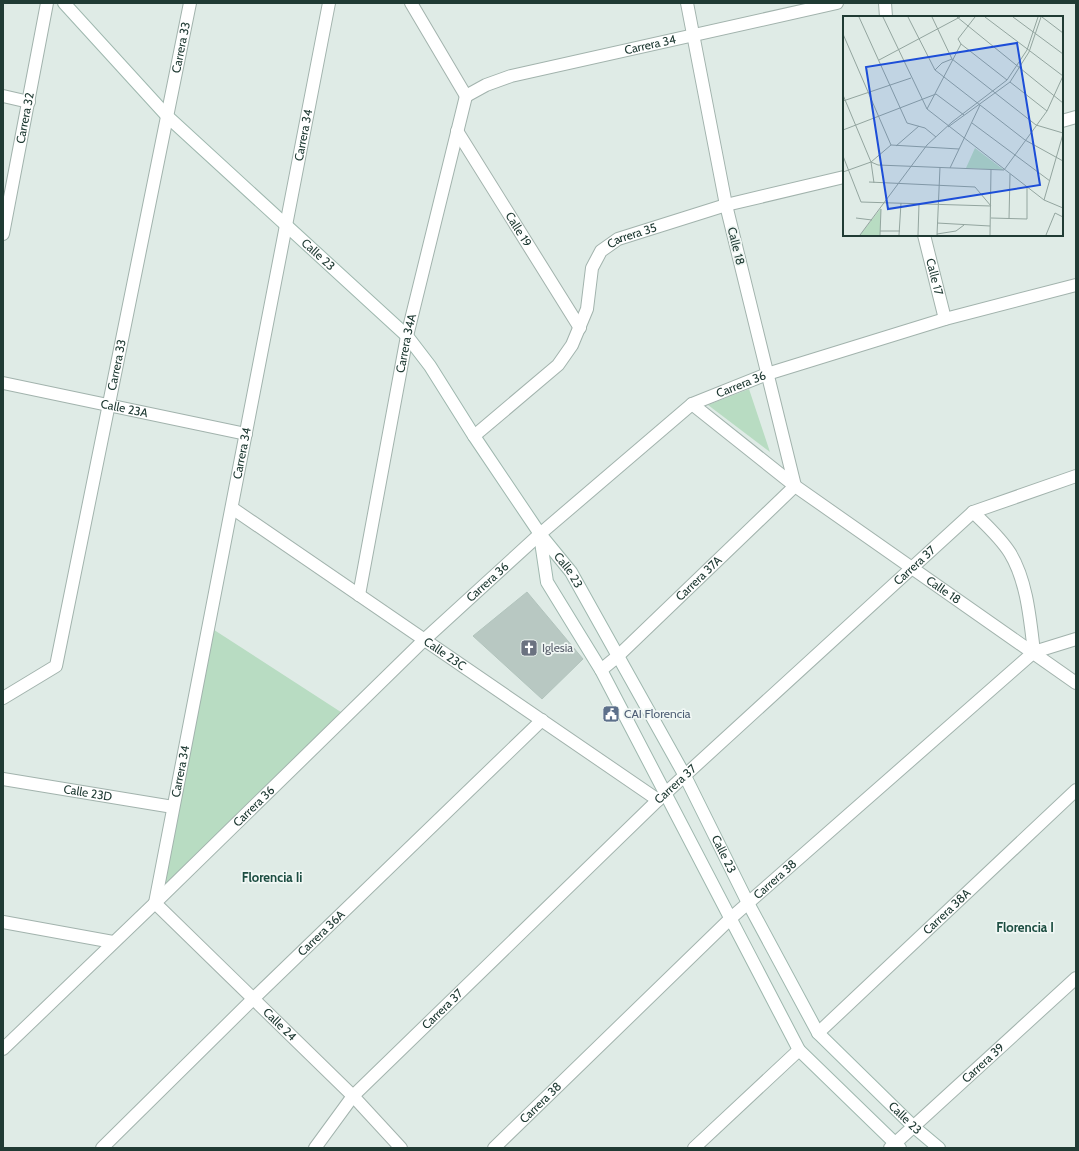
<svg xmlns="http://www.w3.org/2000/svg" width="1079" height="1151" viewBox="0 0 1079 1151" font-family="Cabin,sans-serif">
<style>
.green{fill:#b8dcc2}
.building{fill:#b8c8c2;stroke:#b2c4bd}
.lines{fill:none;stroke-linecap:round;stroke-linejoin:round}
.street-casing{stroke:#a2b3ad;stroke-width:14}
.secondary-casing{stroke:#9eb7ae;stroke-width:14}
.street{stroke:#fff;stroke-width:12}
.secondary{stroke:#fff;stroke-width:12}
.labels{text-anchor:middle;stroke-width:3.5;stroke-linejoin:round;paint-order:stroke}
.street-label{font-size:12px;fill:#203b34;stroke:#f0f7f4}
.worship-label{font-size:12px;fill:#5b616d;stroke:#f0f7f4;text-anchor:start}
.service-label{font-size:12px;fill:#4e5e75;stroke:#f0f7f4;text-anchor:start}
.neighbourhood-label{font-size:13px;font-weight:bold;fill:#1c4d41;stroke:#f0f7f4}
.inset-road{fill:none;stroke:#93a59f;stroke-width:1}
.view{fill:#1d4ed8;fill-opacity:0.15;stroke:#1d4ed8;stroke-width:2}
.inset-edge{fill:none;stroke:#203b34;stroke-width:2}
</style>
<rect width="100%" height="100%" fill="#dfebe6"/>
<path class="green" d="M 749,389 L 770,452 L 708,405 Z
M 208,626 L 347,716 L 155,903 Z"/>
<path class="building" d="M 527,592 L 583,659 L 542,699 L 473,636 Z"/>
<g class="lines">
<g class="street-casing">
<g id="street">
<path d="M 411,3 L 466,96"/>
<path d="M 885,3 L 886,17"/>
<path d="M 3,96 L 29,102"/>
<path id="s1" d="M 466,96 L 486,85 L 511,76 L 837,3"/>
<path d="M 1062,121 L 1076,117"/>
<path id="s2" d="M 457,131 L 580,328"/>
<path id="s3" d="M 3,234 L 47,3"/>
<path id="s4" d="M 924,235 L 945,319"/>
<path id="s5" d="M 3,383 L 246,434"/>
<path id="s6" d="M 692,404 L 795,486 L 1076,683"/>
<path id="s7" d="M 474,436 L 558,365 L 572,345 L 587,309 L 592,268 L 601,251 L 618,239 L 726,205 L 844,177"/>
<path id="s8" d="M 232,508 L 658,800"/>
<path d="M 973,512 C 986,525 1000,537 1010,553 C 1027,581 1030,619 1034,652"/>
<path id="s9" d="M 359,595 L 407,336 L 466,96"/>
<path id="s10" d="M 601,670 L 618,656 L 795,486 L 726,205 L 687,3"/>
<path id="s11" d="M 3,698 L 56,666 L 190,3"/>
<path id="s12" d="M 3,779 L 173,807"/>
<path id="s13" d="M 155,903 L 329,3"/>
<path id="s14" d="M 155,903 L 353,1096 L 401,1148"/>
<path d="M 3,922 L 113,942"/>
<path id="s15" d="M 818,1033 L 1076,790"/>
<path id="s16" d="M 3,1049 L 155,903 L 424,640 L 540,534 L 692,404 L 767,374 L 945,319 L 1076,285"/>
<path id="s17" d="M 102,1148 L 253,999 L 542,720"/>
<path id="s18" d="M 315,1148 L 353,1096 L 658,800 L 973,512 L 1076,476"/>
<path id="s19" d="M 494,1148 L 731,918 L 1034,652 L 1076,639"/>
<path d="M 694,1148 L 799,1050"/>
<path id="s20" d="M 890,1148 L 1076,978"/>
</g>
</g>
<g class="secondary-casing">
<g id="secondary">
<path id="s21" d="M 64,3 L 168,117 L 407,336 L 430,366 L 474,436 L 540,534 L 571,572 L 685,776 L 748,903 L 818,1033 L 914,1127 L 939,1148"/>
<path d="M 540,535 L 547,582 L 601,670 L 799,1050 L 900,1148"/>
</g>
</g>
<use href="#street" class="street"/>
<use href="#secondary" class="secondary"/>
</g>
<defs>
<g id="church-square" transform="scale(0.9)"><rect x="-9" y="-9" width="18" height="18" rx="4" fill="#6b7280" stroke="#f0f7f4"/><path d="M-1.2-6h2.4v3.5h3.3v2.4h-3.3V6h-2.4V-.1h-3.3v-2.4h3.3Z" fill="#fff"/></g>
<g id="civic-square" transform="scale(0.9)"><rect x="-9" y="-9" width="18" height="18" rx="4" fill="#5c6f8a" stroke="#f0f7f4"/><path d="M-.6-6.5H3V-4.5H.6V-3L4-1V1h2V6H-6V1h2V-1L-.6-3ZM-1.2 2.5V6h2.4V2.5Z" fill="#fff"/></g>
</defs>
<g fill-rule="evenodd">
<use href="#church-square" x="529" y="648"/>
<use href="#civic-square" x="611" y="714"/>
</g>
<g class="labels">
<g class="street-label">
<text dy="4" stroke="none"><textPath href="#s1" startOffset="192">Carrera 34</textPath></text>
<text dy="4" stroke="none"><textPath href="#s11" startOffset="693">Carrera 33</textPath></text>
<text dy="4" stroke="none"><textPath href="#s3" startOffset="118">Carrera 32</textPath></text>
<text dy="4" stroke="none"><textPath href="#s13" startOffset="782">Carrera 34</textPath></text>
<text dy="4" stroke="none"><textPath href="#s2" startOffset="116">Calle 19</textPath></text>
<text dy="4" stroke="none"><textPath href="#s7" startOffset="269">Carrera 35</textPath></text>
<text transform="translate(736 246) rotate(76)" y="4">Calle 18</text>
<text dy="4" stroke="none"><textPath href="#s21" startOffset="358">Calle 23</textPath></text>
<text dy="4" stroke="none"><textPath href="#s4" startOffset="43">Calle 17</textPath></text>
<text dy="4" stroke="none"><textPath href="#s9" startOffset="256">Carrera 34A</textPath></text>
<text dy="4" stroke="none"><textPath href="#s11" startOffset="369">Carrera 33</textPath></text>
<text dy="4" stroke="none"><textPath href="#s16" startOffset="997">Carrera 36</textPath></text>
<text dy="4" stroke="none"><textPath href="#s5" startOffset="124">Calle 23A</textPath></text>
<text dy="4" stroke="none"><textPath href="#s13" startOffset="458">Carrera 34</textPath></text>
<text dy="4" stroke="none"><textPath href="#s18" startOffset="837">Carrera 37</textPath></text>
<text dy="4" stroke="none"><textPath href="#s21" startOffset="763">Calle 23</textPath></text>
<text dy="4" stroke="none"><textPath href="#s10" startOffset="134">Carrera 37A</textPath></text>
<text dy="4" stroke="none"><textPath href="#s16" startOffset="673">Carrera 36</textPath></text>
<text dy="4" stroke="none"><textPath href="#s6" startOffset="313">Calle 18</textPath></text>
<text dy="4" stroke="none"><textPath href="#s8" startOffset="258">Calle 23C</textPath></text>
<text dy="4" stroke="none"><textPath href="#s13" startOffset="134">Carrera 34</textPath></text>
<text dy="4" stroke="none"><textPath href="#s18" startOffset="513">Carrera 37</textPath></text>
<text dy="4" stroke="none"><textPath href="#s12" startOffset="86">Calle 23D</textPath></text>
<text dy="4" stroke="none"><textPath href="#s16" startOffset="349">Carrera 36</textPath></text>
<text dy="4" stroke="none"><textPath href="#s21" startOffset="1087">Calle 23</textPath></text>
<text dy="4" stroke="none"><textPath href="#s19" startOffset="389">Carrera 38</textPath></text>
<text dy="4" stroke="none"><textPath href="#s15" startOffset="177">Carrera 38A</textPath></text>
<text dy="4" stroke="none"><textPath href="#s17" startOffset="307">Carrera 36A</textPath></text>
<text dy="4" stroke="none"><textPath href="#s18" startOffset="189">Carrera 37</textPath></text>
<text dy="4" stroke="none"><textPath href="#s14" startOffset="174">Calle 24</textPath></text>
<text dy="4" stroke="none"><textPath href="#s20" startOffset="126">Carrera 39</textPath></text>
<text dy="4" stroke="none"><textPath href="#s19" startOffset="65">Carrera 38</textPath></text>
<text dy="4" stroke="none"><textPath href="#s21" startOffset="1411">Calle 23</textPath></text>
</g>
<g class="worship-label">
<text x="542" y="652">Iglesia</text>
</g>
<g class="service-label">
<text x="624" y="718">CAI Florencia</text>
</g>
<g class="neighbourhood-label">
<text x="272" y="882">Florencia Ii</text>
<text x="1025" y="932">Florencia I</text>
</g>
</g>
<g transform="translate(843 16)">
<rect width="220" height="220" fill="#dfebe6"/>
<path d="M 132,132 L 161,154 L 123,152 ZM 38,192 L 37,219 L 17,219 Z" fill="#b8dcc2"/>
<path class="inset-road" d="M 16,1 L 64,107 L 82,112 L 93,121M 40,1 L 84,93 L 201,184 L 220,192M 65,1 L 92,54 L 182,124 L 220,145M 89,1 L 109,43 L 193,109 L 220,117M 114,1 L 220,87M 142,1 L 220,60M 170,1 L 220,38M 199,1 L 220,17M 0,18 L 48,129M 118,28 L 164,64M 36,44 L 117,1M 92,54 L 99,47 L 109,43M 167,66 L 204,95M 0,79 L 28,146 L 31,167M 0,85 L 68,62M 84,93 L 118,28 L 115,23 L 132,1M 129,107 L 207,165M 105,111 L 167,66 L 186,36 L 198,1M 0,114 L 93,78 L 121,99M 48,129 L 116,133M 53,130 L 76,110M 0,140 L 18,186 L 148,190M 28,146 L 35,149 L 161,154M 107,152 L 137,89M 161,154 L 204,95 L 220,60M 0,156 L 28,146 L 48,129M 26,166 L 132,171 L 148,190M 201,184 L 220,118M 13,202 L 29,204M 148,202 L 184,203 L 184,171M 166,203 L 167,158M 94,207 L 147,210M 37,215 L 57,215M 94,218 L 113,215 L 121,209M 17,219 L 84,129 L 109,106 L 164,64 L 184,34 L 195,1M 37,219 L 38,193M 56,219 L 58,187M 75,219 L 76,188M 94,219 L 97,151M 147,219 L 148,153M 203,219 L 212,197 L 220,201"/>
<path class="view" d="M 174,27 L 197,169 L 45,193 L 23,51 Z"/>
<rect width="220" height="220" class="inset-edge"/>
</g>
<rect width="1079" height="1151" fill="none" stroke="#203b34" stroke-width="8"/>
</svg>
